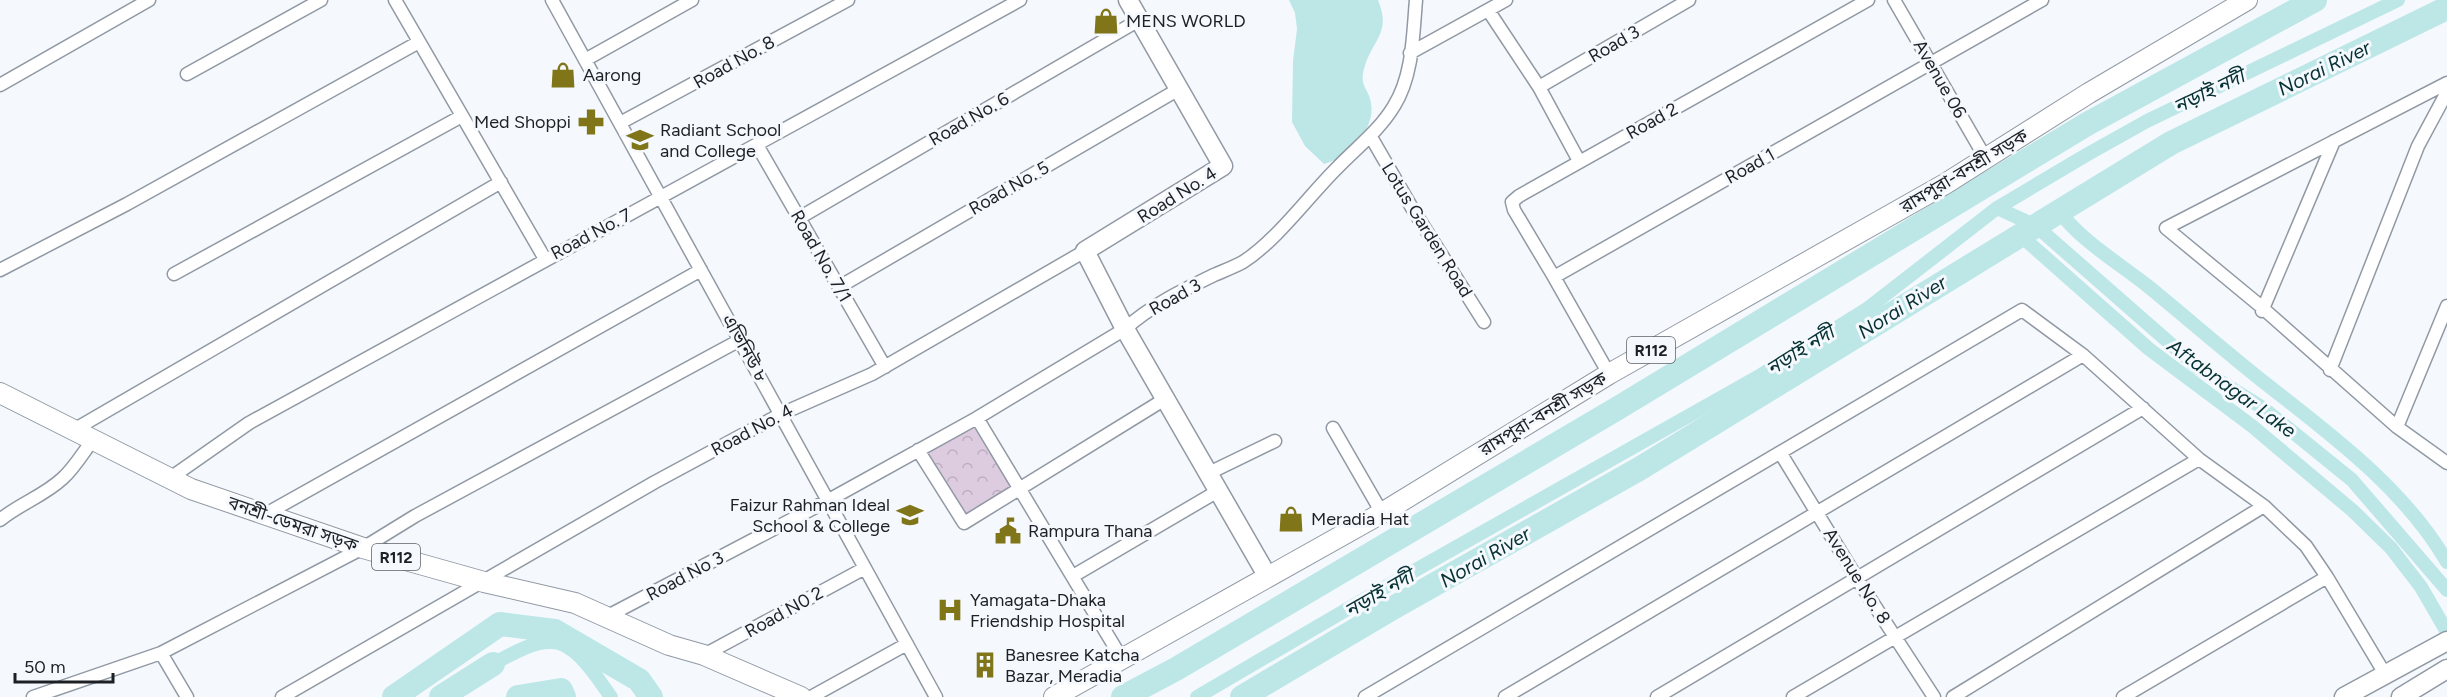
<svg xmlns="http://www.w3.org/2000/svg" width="2447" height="697" viewBox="0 0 2447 697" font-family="Figtree,'Noto Sans Bengali',sans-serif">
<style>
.park{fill:url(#park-crowns)}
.water{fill:#bde7e7}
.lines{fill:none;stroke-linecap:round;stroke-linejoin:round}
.canal{stroke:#bde7e7;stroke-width:14}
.river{stroke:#bde7e7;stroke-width:24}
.street-casing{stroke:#9199a4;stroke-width:15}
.secondary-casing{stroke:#9199a4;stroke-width:21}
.primary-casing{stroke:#9199a4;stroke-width:22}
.street{stroke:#fff;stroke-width:12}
.secondary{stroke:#fff;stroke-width:18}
.primary{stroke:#fff;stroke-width:20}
.labels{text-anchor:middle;stroke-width:6;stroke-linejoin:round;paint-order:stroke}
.shield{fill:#f5f9fe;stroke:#5e6165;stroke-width:1.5}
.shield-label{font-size:16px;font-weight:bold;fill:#1d2024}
.poi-label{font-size:18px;fill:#1d2024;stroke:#f5f9fe;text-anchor:start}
.street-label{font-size:18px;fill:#1d2024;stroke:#f5f9fe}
.water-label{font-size:20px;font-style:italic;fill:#073132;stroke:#f5f9fe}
</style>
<defs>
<pattern id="park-crowns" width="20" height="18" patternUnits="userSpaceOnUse" patternTransform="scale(1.5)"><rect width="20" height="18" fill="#ddcbe0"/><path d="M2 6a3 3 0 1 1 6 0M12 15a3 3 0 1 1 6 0" fill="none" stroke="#bdaec0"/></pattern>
</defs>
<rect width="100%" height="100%" fill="#f5f9fe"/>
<path class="park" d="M 977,418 L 1022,491 L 962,529 L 918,450 Z"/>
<path class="water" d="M 1289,0 L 1378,0 C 1392,34 1372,39 1364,69 C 1359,86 1369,89 1371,103 C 1376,130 1347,158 1324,164 L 1305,146 L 1292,122 L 1293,61 L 1297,29 L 1295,13 Z"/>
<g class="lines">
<path class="canal" d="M 1997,208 L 2036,226 L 2197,367 L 2263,408 L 2352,480 L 2447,590
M 2447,562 C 2404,488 2331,435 2265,383 C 2226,352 2188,319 2149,287 C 2119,263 2082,242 2059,211 L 2020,235 L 2149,349 L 2252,426 L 2352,510 L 2391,548 L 2421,587 L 2447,632
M 493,664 C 510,655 531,642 550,642 C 575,640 598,679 611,697
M 1197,697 L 1375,593 L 1761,375 L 1867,309 L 1997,208 L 2088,154 L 2147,121 L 2398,0"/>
<path class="river" d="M 394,697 L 500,624 L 555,631 L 639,680 L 651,697
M 441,697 L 493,664
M 518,697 L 561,690 L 564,697
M 1123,697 L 1176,669 L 1618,408 L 2087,124 L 2315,0
M 1242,697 L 1391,609 L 1639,469 L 2171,143 L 2447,8"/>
<g class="street-casing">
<path id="street" d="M 395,0 L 545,259
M 552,0 L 936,697
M 1894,0 L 1986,159
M 1488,10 L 1539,87 L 1579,161
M 1410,53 L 1506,0
M 585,60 L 692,0
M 187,74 L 321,0
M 2447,83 L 2166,228 L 2258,304 L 2397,427 L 2447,463
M 0,85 L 149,0
M 1539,87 L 1689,0
M 620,123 L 848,0
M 1371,137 L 1412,208 L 1484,322
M 757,145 L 885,367
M 799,218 L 1139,20
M 0,270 L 127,204 L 419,42
M 174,274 L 462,116
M 1554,277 L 1514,210 L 1512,202 L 1519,196 L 1868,0
M 839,287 L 1179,89
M 2262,311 L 2334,141
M 2330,370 L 2418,146 L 2447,92
M 1609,374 L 1554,277 L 2042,0
M 977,418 L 1122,659
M 2397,427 L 2447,306
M 1333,428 L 1382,513
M 72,431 L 501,182
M 918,450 L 964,523 L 1165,399
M 1781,454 L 1858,580 L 1934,697
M 1209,473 L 1275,441
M 169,479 L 249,423 L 1020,0
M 264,515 L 701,270
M 0,520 C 19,504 44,496 63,478 C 74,468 83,453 92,441
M 1073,576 L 1218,491
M 606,617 L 827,501 L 977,418 L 1125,329 C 1150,306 1183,290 1214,275 C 1223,271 1234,267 1243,262 C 1277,240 1307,198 1336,169 C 1356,148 1379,131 1394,106 C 1413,76 1413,34 1416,0
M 161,653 L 363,548 L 415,516 L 740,340
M 704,655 L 865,568
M 33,697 L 161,653 L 187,697
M 282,697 L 655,482 L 781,414 L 872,374 L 1085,251
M 811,697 L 907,644
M 1365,697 L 2022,310 L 2083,355 L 2199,459 L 2264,506 L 2306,546 L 2327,577 L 2385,674
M 1505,697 L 2083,355
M 1657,697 L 2143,408
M 1793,697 L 2199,459
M 1953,697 L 2264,506
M 2123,697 L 2327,577"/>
</g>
<g class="secondary-casing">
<path id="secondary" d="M 1128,0 L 1223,166 L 1085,251 L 1125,329 L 1268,577
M 2344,697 L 2447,641
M 2401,697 L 2447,669"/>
</g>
<g class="primary-casing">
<path id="primary" d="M 0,393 L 191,489 L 363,548 L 484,582 L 575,603 L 669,645 L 704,655 L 801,697
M 1054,697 L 1382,513 L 1609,374 L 1945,184 L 2089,93 L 2247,0"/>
</g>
<use href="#street" class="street"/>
<use href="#secondary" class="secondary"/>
<use href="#primary" class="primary"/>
</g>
<defs>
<g id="shop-bare" transform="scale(2.07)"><path d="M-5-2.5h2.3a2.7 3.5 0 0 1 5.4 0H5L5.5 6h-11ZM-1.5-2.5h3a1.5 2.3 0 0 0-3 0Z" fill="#807518" stroke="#f5f9fe" stroke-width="2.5" paint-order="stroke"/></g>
<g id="pharmacy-bare" transform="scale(2.07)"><path d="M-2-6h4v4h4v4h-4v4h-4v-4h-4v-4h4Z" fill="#807518" stroke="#f5f9fe" stroke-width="2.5" paint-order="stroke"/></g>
<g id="school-bare" transform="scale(2.07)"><path d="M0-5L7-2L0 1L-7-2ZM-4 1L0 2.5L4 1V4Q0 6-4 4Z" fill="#807518" stroke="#f5f9fe" stroke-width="2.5" paint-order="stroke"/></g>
<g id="civic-bare" transform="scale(2.07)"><path d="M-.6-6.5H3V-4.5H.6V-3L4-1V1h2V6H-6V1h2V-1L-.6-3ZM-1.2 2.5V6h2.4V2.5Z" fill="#807518" stroke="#f5f9fe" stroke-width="2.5" paint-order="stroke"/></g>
<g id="hospital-bare" transform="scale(2.07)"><path d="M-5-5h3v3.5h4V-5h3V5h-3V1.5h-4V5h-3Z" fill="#807518" stroke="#f5f9fe" stroke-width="2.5" paint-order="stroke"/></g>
<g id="building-bare" transform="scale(2.07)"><path d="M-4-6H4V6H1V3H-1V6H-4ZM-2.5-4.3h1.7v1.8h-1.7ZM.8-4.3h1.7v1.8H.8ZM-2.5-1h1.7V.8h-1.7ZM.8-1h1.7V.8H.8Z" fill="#807518" stroke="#f5f9fe" stroke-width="2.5" paint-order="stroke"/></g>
</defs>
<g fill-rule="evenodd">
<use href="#shop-bare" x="1106" y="21"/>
<use href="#shop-bare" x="563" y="75"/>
<use href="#pharmacy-bare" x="591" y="122"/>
<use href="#school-bare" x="640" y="140"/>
<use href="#school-bare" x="910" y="515"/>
<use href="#shop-bare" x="1291" y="519"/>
<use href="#civic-bare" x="1008" y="531"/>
<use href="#hospital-bare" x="950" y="610"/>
<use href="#building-bare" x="985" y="665"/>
</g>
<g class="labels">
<g class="shield">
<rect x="1627" y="337" width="48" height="26" rx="4.5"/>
<rect x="372" y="544" width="48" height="26" rx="4.5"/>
</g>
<g class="shield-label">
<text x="1651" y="356">R112</text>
<text x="396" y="563">R112</text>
</g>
<g class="poi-label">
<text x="1126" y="27">MENS WORLD</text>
<text x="583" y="81">Aarong</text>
<text x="571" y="128" text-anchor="end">Med Shoppi</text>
<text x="660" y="136">Radiant School<tspan x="660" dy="21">and College</tspan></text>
<text x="890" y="511" text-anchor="end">Faizur Rahman Ideal<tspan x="890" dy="21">School &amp; College</tspan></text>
<text x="1311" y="525">Meradia Hat</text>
<text x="1028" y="537">Rampura Thana</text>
<text x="970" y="606">Yamagata-Dhaka<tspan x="970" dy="21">Friendship Hospital</tspan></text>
<text x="1005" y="661">Banesree Katcha<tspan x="1005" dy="21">Bazar, Meradia</tspan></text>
</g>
<g class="street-label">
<text transform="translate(1614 44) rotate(-30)" y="6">Road 3</text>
<text transform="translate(734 62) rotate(-29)" y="6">Road No. 8</text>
<text transform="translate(1940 79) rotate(60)" y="6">Avenue 06</text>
<text transform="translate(969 119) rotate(-30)" y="6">Road No. 6</text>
<text transform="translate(1652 121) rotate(-29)" y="6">Road 2</text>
<text transform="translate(1750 166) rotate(-29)" y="6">Road 1</text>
<text transform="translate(1964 171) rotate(-31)" y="6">রামপুরা-বনশ্রী সড়ক</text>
<text transform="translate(1009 188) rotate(-30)" y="6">Road No. 5</text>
<text transform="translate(1177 195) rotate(-32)" y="6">Road No. 4</text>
<text transform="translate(1427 230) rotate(58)" y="6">Lotus Garden Road</text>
<text transform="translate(591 234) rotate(-28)" y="6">Road No. 7</text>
<text transform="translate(821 256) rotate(60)" y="6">Road No. 7/1</text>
<text transform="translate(1175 297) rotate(-29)" y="6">Road 3</text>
<text transform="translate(745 348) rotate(61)" y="6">এভিনিউ ৮</text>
<text transform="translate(1543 414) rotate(-31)" y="6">রামপুরা-বনশ্রী সড়ক</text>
<text transform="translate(752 430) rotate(-28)" y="6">Road No. 4</text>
<text transform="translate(293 524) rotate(19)" y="6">বনশ্রী-ডেমরা সড়ক</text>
<text transform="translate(685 576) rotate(-28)" y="6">Road No 3</text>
<text transform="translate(1857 576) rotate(58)" y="6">Avenue No. 8</text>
<text transform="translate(784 612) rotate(-29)" y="6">Road N0 2</text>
</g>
<g class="water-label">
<text transform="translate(2324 68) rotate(-26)" y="7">Norai River</text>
<text transform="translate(2209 91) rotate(-26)" y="7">নড়াই নদী</text>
<text transform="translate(1902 307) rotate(-32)" y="7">Norai River</text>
<text transform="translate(1800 350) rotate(-32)" y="7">নড়াই নদী</text>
<text transform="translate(2232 388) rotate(36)" y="7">Aftabnagar Lake</text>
<text transform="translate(1485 557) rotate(-30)" y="7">Norai River</text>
<text transform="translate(1379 593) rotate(-30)" y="7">নড়াই নদী</text>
</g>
</g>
<path d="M15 673v9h98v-9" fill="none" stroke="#1d2024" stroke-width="3"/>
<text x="24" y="673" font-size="18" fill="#1d2024" stroke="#f5f9fe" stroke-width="4.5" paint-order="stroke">50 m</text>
</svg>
